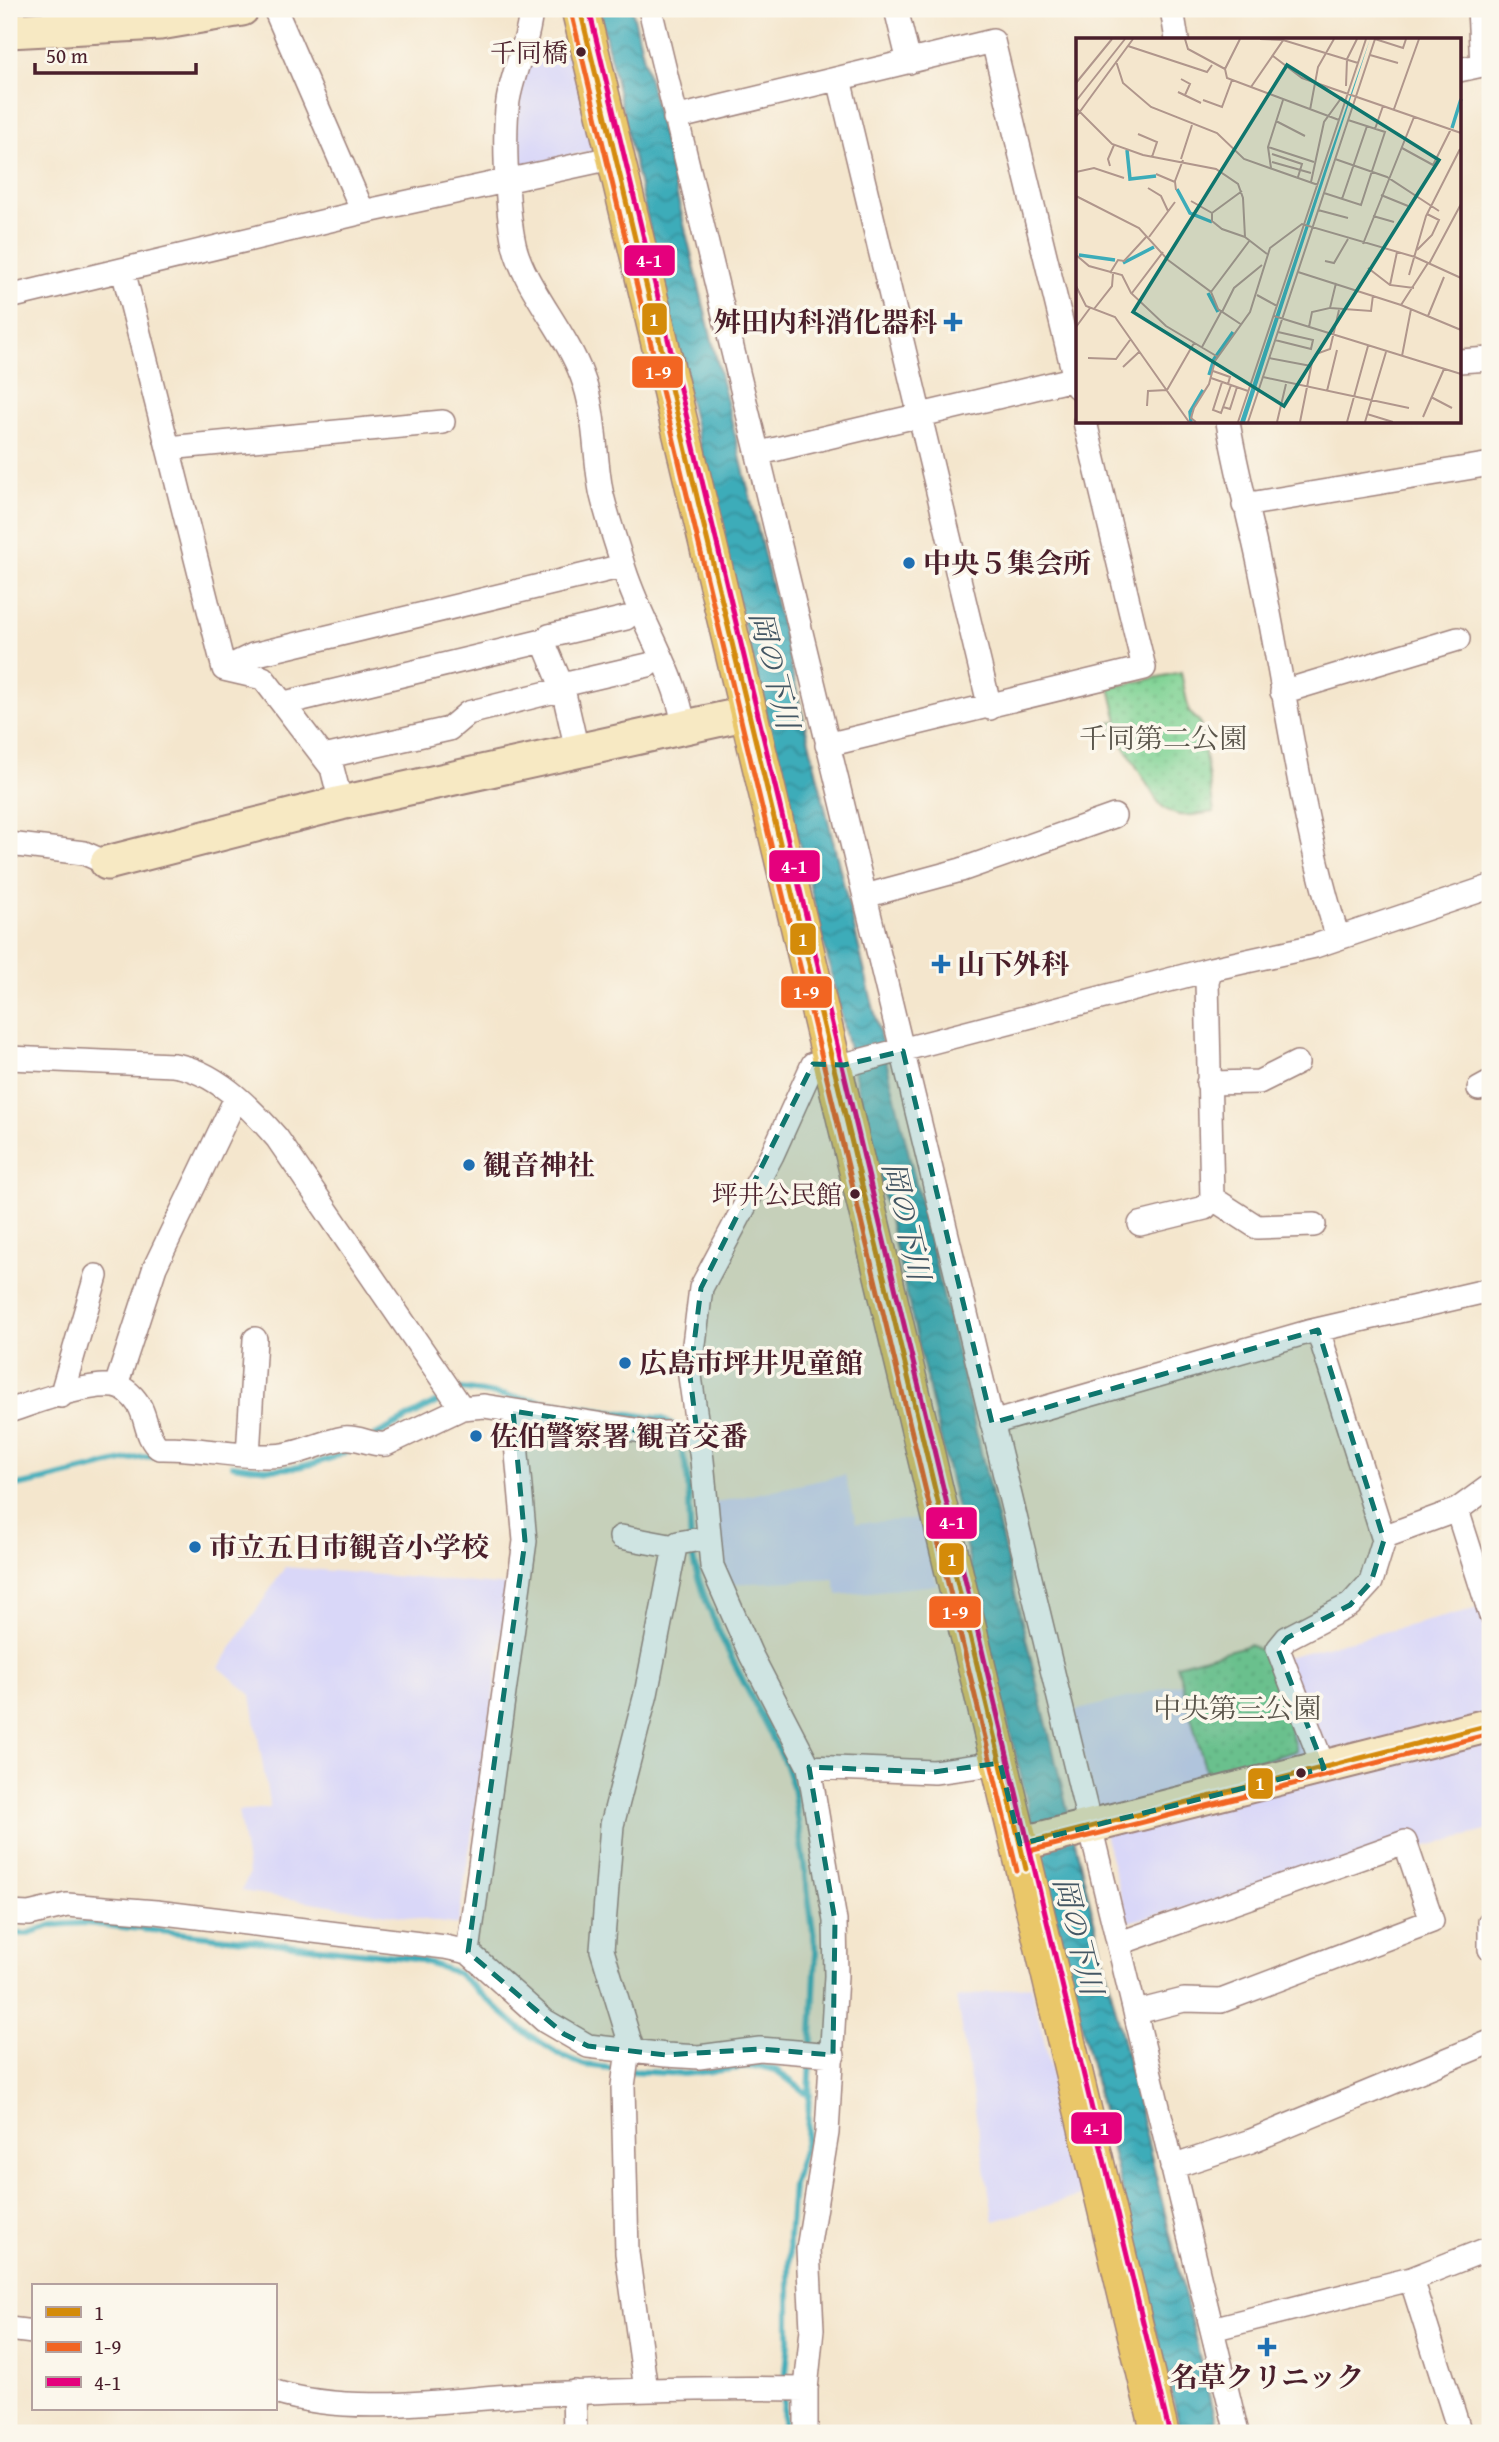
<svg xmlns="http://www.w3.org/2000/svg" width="1499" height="2442" viewBox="0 0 1499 2442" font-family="'Gentium Book Plus','Noto Serif JP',serif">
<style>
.built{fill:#d9d7f8}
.park{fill:url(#park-dots);stroke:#667960;stroke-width:2}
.water{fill:url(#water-waves);stroke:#436672;stroke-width:2}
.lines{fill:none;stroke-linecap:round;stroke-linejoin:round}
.stream{stroke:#3cacb9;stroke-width:6}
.street-casing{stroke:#9f827c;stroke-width:26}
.secondary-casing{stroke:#9f827c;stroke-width:37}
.primary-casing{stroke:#9f827c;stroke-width:40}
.street{stroke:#fff;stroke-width:23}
.secondary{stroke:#f7e9c3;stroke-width:33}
.primary{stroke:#eac769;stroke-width:37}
.bus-1-casing{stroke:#fbf7ec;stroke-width:10}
.bus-2-casing{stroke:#fbf7ec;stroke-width:10}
.bus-3-casing{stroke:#fbf7ec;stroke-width:10}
.bus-1{stroke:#d48b09;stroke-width:5}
.bus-2{stroke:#f26522;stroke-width:5}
.bus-3{stroke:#e5007d;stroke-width:5}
.marked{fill:#0f766e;fill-opacity:0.2;stroke:#0f766e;stroke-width:5;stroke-dasharray:14 9;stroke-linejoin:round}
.bus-dot{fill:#4a1f2b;stroke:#fbf7ec;stroke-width:2.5}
.poi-dot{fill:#1f6fb2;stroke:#fbf7ec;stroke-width:2.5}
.labels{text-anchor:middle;stroke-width:7;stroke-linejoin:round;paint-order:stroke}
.bus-label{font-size:26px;fill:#4a1f2b;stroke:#fbf7ec;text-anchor:end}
.poi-label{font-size:28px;font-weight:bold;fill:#4a1f2b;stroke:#fbf7ec;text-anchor:start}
.park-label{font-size:28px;fill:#5a554b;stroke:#fbf7ec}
.water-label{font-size:30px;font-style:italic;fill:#445764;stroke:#fbf7ec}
.inset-river{fill:none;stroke:#3cacb9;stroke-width:3.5}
.inset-road{fill:none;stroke:#b0968c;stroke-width:2}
.view{fill:#0f766e;fill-opacity:0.15;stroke:#0f766e;stroke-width:3.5}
.inset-edge{fill:none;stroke:#4a1f2b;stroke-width:3.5}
.line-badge{stroke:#fbf7ec;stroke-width:2.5}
.badge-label{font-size:19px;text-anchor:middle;font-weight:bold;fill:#fff}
</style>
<defs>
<pattern id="park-dots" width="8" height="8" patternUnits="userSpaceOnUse" patternTransform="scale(1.75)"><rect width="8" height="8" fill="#81d395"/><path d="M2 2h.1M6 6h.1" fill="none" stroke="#71b581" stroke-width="1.8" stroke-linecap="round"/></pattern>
<pattern id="water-waves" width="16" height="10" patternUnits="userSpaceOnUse" patternTransform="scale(1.75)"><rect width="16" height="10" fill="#3cacb9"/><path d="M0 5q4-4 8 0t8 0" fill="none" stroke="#348b97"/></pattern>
</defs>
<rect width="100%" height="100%" fill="#fbf7ec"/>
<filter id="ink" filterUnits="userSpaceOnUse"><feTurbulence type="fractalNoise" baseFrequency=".0143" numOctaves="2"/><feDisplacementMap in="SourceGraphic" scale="14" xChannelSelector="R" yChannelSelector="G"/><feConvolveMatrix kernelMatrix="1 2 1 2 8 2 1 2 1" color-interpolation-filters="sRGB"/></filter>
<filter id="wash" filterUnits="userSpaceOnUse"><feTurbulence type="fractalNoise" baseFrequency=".00686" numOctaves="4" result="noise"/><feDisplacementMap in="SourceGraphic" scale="28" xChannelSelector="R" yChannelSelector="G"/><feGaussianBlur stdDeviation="1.57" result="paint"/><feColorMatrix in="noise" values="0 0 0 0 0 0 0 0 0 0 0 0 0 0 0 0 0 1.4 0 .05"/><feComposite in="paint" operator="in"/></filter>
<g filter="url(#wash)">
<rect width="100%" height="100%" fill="#f4e6cd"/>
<path class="built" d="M 570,40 L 596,150 L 517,167 L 516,129 L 521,79 L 531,49 Z
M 845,1475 L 856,1523 L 921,1519 L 937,1585 L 838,1595 L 834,1579 L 727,1584 L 718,1559 L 714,1503 Z
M 285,1567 L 510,1586 L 458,1925 L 241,1891 L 249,1875 L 238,1811 L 270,1808 L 251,1695 L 219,1667 Z
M 1490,1605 L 1490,1830 L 1128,1922 L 1071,1712 Z
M 1031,1985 L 1080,2196 L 994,2221 L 956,1998 Z"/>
<path class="park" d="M 1181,672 L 1189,712 L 1200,722 L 1214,812 C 1190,815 1172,822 1156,799 L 1110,723 L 1118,721 L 1110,688 Z
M 1249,1645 L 1270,1655 L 1296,1751 L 1207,1776 L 1177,1665 Z"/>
<path class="water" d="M 599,9 L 632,9 L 1218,2433 L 1181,2433 L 995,1670 L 820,926 L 715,512 Z"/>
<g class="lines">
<path class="stream" d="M 376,1435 L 461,1389 L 663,1419 L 672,1425
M 677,1438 C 697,1483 683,1529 697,1574 C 716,1638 756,1702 785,1763 L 793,1787 L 816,1952 L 807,2137 L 793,2185 L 789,2239 L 789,2341 L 785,2383
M 233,1465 C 280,1473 316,1469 357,1446
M 9,1487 C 59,1480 106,1461 157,1455
M 9,1933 L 26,1934 L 53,1925 L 84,1923 L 415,1958 L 457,1973 L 522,2030 L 560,2055 L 584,2065 L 619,2069
M 630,2071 L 684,2074 L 760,2066 L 776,2070 L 810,2096
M 783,2433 L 784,2393"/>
</g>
</g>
<g filter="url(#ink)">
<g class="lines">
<g class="street-casing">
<path id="street" d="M 275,9 L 363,212
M 531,9 C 529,41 513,70 508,101 C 503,134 507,212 514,244 C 523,285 566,332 582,376 C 596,412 594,453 601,491 C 606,514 615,539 622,562 C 638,619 674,667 684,725
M 650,9 L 1237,2433
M 896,9 L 909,62
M 1172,9 L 1177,40
M 1459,70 L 1482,65 L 1479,9
M 839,79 L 990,708
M 675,118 L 993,41 L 1077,387
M 123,270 L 224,669 L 263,678 L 332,768 L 341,803
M 9,297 L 363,212 L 616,157
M 1459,361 L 1490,359
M 1228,422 C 1236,471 1250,519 1260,568 C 1286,691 1300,818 1338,938
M 168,448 L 443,422
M 760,453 L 1077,378
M 1244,505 L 1485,465
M 543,641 L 549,636 L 626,618
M 224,669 L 253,655 L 623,566
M 1282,692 L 1458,639
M 285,703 L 543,641 L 563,689 L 577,750
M 827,745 L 1144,668 L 1085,422
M 324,757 L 449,729 L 468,713 L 563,689 L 571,683 L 648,665
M 9,844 L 84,853 L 107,863
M 865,896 L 961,870 L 1114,816
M 9,1058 L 173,1065 C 214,1070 251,1108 277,1138 L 462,1408 L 484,1406 L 654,1433 L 697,1433
M 1208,1083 L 1259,1082 L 1297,1063
M 1479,1089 L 1490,1083
M 1212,1198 L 1257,1227 L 1314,1225
M 1140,1224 L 1205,1208 L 1212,1198 L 1207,981 L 1211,969
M 1318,1330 L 1384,1540 L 1371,1582 L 1350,1605 L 1287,1638 L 1278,1649 L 1324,1768
M 116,1386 L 155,1267 L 236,1098
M 61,1396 L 96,1276
M 9,1411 C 36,1402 86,1383 114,1386 C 125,1387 133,1396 139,1405 C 147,1418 146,1438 159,1448 C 195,1447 230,1456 266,1456 C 295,1457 317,1443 344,1438 C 358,1436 372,1446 386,1444 L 462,1408
M 992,1423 L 1308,1332 L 1490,1290
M 248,1455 L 255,1339
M 1457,1510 L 1490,1613
M 621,1537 L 675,1547
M 1383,1537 L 1457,1510 L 1490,1486
M 809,1767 L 934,1772 L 1000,1763
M 9,1913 L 29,1914 L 67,1905 L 156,1912 L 445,1947 L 468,1952 L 545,2021 L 588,2046 L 666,2055 L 699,2057 L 760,2049 L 833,2055
M 1490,1922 L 1490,1949
M 1120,1943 L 1405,1842 L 1432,1921 L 1221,2001 L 1184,2000 L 1137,2012
M 468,1952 L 525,1541 L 513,1411
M 628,2051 L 623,2086 L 627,2253 L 646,2390
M 633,2052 L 602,1950 L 612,1825 L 646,1694 L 675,1547 L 678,1543 L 707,1538
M 1172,2167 L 1251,2141 L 1490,2042
M 1411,2279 L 1460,2433
M 9,2329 L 33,2332
M 1212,2329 L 1411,2279 L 1490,2248
M 275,2392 C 353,2416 443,2400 524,2395 C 618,2390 712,2387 806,2389
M 574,2392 L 575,2433
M 806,2433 L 806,2389 L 812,2329 L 808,2249 L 827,2133 L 836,1976 L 835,1921 L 809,1767 L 751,1655 L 712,1566 L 702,1460 L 690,1376 L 701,1288 L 772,1155 L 813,1064 L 844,1065 L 1211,969 L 1315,946 L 1490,887"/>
</g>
<g class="secondary-casing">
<path id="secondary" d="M 9,31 L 160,23 L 242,9
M 107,863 L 341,803 L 749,713
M 1020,1844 L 1490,1725"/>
</g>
<g class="primary-casing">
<path id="primary" d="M 580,9 L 1160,2433"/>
</g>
<use href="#street" class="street"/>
<use href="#secondary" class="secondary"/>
<use href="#primary" class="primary"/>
<g class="bus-1-casing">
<path id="bus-1" d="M 580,9 L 1026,1869
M 1031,1842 L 1490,1725"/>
</g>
<g class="bus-2-casing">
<path id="bus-2" d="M 571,11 L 1017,1871
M 1033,1850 L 1490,1734"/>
</g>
<g class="bus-3-casing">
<path id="bus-3" d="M 589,9 L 1169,2431"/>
</g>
<use href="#bus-1" class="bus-1"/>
<use href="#bus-2" class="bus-2"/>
<use href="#bus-3" class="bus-3"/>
</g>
</g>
<path class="marked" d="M 903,1051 L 992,1423 L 1318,1330 L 1384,1540 L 1371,1582 L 1350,1605 L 1287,1638 L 1278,1649 L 1324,1768 L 1020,1844 L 1000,1763 L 934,1772 L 809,1767 L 835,1921 L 833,2055 L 760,2049 L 666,2055 L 588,2046 L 564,2034 L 468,1952 L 525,1541 L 513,1411 L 654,1433 L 697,1433 L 690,1376 L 701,1288 L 813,1064 L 844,1065 Z"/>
<g class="bus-dot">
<circle cx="581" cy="52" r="6"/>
<circle cx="855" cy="1194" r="6"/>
<circle cx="1301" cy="1773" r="6"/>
</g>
<g class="poi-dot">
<path d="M949.5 311.5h7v7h7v7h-7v7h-7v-7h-7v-7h7z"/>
<circle cx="909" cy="563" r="7"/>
<path d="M937.5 953.5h7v7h7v7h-7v7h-7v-7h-7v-7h7z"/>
<circle cx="469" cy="1165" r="7"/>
<circle cx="625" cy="1363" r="7"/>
<circle cx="476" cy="1436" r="7"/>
<circle cx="195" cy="1547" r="7"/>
<path d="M1263.5 2336.5h7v7h7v7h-7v7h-7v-7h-7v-7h7z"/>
</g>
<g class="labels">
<g class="bus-label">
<text x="568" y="62">千同橋</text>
<text x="842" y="1204">坪井公民館</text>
</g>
<g class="poi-label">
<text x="937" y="332" text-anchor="end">舛田内科消化器科</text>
<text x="923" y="573">中央５集会所</text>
<text x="957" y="974">山下外科</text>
<text x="483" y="1175">観音神社</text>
<text x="639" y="1373">広島市坪井児童館</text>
<text x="490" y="1446">佐伯警察署 観音交番</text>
<text x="209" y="1557">市立五日市観音小学校</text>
<text x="1267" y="2387" text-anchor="middle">名草クリニック</text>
</g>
<g class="park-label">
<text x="1163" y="748">千同第二公園</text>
<text x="1237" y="1718">中央第三公園</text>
</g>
<g class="water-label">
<text transform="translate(774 670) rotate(76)" y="10">岡の下川</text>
<text transform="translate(906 1221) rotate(77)" y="10">岡の下川</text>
<text transform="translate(1078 1936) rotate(76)" y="10">岡の下川</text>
</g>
</g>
<g transform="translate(1076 38)">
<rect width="385" height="385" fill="#f4e6cd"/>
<path d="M 294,1 L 169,384 L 164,384 L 251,124 Z" fill="#3cacb9"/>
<path class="inset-river" d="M 376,90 L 385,61M 51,112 L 54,141 L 80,138M 101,151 L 114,175 L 136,184M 3,217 L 39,222M 47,225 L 78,209M 132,255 L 142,274M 133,337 L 138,321 L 157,294M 115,384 L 114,374 L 127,352"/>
<path class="inset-road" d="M 109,1 L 112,11 L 149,31M 164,1 L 149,31 L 151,40 L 263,82M 184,1 L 207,2 L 282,25M 299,1 L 327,10 L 330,1M 52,8 L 131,34 L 136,27M 294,17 L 322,25M 197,18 L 226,40 L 385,95M 40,23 L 47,45 L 75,69 L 141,95 L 168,121 L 242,147M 105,41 L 114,46 L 109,57M 0,45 L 36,1M 270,48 L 271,21 L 281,1M 175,49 L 208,1M 102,54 L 125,65M 127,62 L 146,69 L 156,42M 0,63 L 49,1M 0,70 L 36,106 L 67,117 L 140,131 L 162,146 L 167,160 L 169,199 L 191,216M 318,71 L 343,1M 234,72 L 242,29 L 258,1M 0,79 L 57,1M 200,83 L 229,98M 299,91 L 307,68M 62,96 L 81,104 L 76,119M 192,109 L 238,124M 326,110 L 357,127 L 375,91M 196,116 L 226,126 L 222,139M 105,121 L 116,87M 259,121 L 311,139 L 363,173M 196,124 L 235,135M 34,128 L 32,121 L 38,107M 195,130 L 192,109 L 207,62M 0,134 L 18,130 L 48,140M 80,136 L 99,144 L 100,152M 99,143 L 107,122M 235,144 L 248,84 L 266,59M 72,150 L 85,158 L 92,173M 248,155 L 285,167 L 296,133 L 309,94 L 272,82M 305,157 L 332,168M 0,158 L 63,190 L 92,222 L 135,254 L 142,271 L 166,287M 266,161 L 291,88M 115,163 L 136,175 L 136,183 L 146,191 L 169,199M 242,172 L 272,180M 136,175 L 166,153M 297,178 L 318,184M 73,199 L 99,164M 287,206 L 338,79M 341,212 L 356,197 L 363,182 L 351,176M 321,214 L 314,247 L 338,250M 0,217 L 13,228 L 46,237 L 55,255 L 90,288 L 142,319M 249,223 L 258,225 L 272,201M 353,226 L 385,166M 292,230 L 314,247M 222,234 L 325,267 L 385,292M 34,235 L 42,222 L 48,223 L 71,198M 333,237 L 350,178 L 384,111M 0,248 L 10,268 L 39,279 L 113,384M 135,254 L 174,202M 56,255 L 87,214M 181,257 L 201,268M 325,267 L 352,225M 254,270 L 295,273 L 297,257M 18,271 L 36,248 L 37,236M 146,274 L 158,250 L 186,227M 198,278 L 385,336M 352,278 L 368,239M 0,289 L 14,270M 233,289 L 236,274 L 254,270 L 260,245M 199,302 L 235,311 L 237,302 L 202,294M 126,309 L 145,274M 326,318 L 335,271M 12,320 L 40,321 L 54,302M 193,320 L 235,328M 47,329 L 63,314M 137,333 L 154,339 L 152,346M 187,339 L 333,370M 135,340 L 172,353M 146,344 L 137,372 L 145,375 L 155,347M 251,353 L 261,312M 355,359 L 376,370M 71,368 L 72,353 L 91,352 L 118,305M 147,369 L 154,371 L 161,349M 291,376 L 317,384M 347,379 L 368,331M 120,384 L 115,380 L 118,370 L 133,346 L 139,323 L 174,274 L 194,210 L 226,186 L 339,219 L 385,240M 162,384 L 290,1M 172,384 L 299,1M 201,384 L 210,346M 224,384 L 236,324 L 240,316 L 254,311 L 263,272M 271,384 L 292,308M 289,384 L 310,314"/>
<path class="view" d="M 211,27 L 363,122 L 208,368 L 57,274 Z"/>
<rect width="385" height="385" class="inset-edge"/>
</g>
<g class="line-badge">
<rect x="623" y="244" width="53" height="33" rx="7" fill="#e5007d"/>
<rect x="641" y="302" width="27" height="34" rx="7" fill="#d48b09"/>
<rect x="631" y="355" width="53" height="34" rx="7" fill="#f26522"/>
<rect x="768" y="849" width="53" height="34" rx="7" fill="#e5007d"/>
<rect x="789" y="922" width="28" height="34" rx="7" fill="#d48b09"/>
<rect x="780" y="975" width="53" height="34" rx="7" fill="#f26522"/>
<rect x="925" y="1506" width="53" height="34" rx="7" fill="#e5007d"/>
<rect x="938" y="1542" width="27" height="34" rx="7" fill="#d48b09"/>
<rect x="928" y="1595" width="54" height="34" rx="7" fill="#f26522"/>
<rect x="1247" y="1767" width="27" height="33" rx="7" fill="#d48b09"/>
<rect x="1070" y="2111" width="53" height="34" rx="7" fill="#e5007d"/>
</g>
<g class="badge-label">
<text x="649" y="267">4-1</text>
<text x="654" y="326">1</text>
<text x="658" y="379">1-9</text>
<text x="794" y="873">4-1</text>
<text x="803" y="946">1</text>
<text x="806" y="999">1-9</text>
<text x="952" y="1529">4-1</text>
<text x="952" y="1566">1</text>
<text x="955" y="1619">1-9</text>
<text x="1260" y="1790">1</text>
<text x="1096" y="2135">4-1</text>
</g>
<rect width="1499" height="2442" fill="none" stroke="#fbf7ec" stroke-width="35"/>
<rect x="32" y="2284" width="245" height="126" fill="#fbf7ec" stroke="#b4a19f" stroke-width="2"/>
<rect x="46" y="2307" width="35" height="10" fill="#d48b09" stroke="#b4a19f" stroke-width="2"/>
<text x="94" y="2320" font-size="21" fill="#4a1f2b">1</text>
<rect x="46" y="2342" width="35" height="10" fill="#f26522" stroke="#b4a19f" stroke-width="2"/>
<text x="94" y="2354" font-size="21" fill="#4a1f2b">1-9</text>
<rect x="46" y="2377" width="35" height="10" fill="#e5007d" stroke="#b4a19f" stroke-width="2"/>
<text x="94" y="2390" font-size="21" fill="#4a1f2b">4-1</text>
<path d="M35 63v10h161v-10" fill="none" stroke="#4a1f2b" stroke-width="3.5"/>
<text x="46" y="63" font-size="21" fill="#4a1f2b" stroke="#fbf7ec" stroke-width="5" paint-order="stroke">50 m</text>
</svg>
